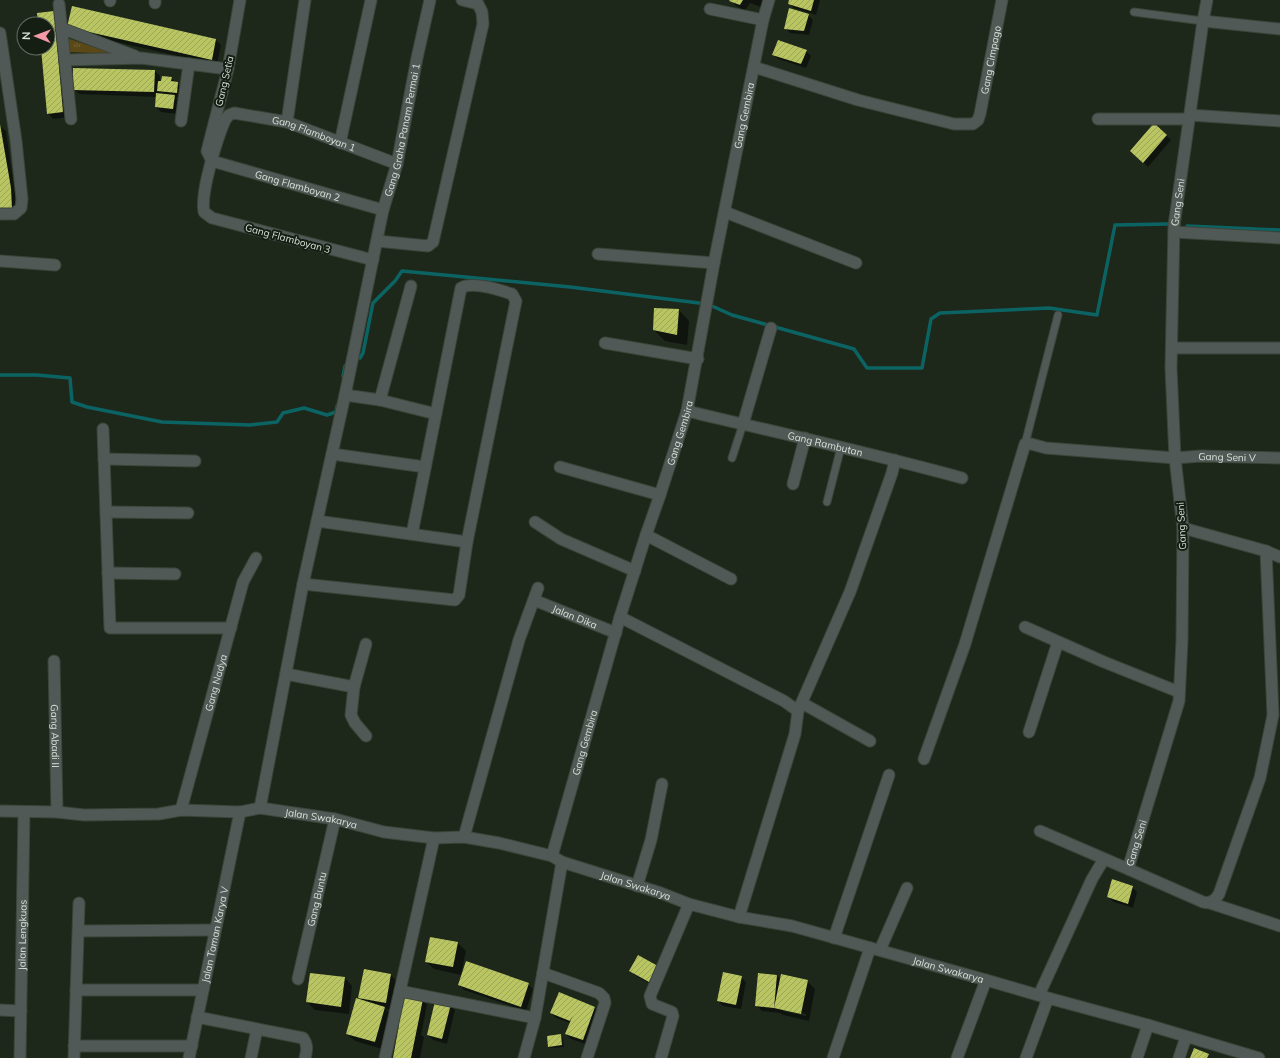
<svg xmlns="http://www.w3.org/2000/svg" width="1280" height="1058" viewBox="0 0 1280 1058" font-family="Mulish,sans-serif">
<style>
.grass{fill:url(#grass-tufts)}
.shadow{fill:#0007;fill-rule:evenodd}
.lines{fill:none;stroke-linecap:round;stroke-linejoin:round}
.stream{stroke:#0b6463;stroke-width:3.5}
.building{fill:url(#building-hatch)}
.service-casing{stroke:#3b4539;stroke-width:9}
.minor-casing{stroke:#3b4539;stroke-width:13}
.service{stroke:#515956;stroke-width:7}
.minor{stroke:#515956;stroke-width:11}
.labels{text-anchor:middle;stroke-width:4;stroke-linejoin:round;paint-order:stroke}
.street-label{font-size:10px;fill:#d9e0d8;stroke:#141e12}
</style>
<defs>
<pattern id="grass-tufts" width="24" height="20" patternUnits="userSpaceOnUse"><rect width="24" height="20" fill="#5a4816"/><path d="M3 7l-1-3M5 7V3M7 7l1-3M15 17l-1-3M17 17v-4M19 17l1-3" fill="none" stroke="#716237"/></pattern>
<pattern id="building-hatch" width="6" height="6" patternUnits="userSpaceOnUse"><rect width="6" height="6" fill="#b9c561"/><path d="M-1 1l2-2M0 6l6-6M5 7l2-2" fill="none" stroke="#9ba459"/></pattern>
</defs>
<rect width="100%" height="100%" fill="#1d281b"/>
<path class="grass" d="M 67,38 L 115,54 L 69,52 Z"/>
<path class="shadow" d="M 731,0 L 769,0 L 766,9 L 750,3 L 745,10 L 736,6 Z
M 790,0 L 820,0 L 816,15 L 794,8 L 789,3 Z
M 73,8 L 216,40 L 221,45 L 217,65 L 73,32 Z
M 53,12 L 58,17 L 68,117 L 53,119 L 48,113 L 42,48 L 48,48 L 48,24 L 39,24 Z
M 808,15 L 813,20 L 809,35 L 790,33 L 785,28 Z
M 806,51 L 811,56 L 806,68 L 778,59 L 773,54 Z
M 155,71 L 160,76 L 160,82 L 162,82 L 171,78 L 182,88 L 181,97 L 176,97 L 179,101 L 178,114 L 161,112 L 156,107 L 157,97 L 79,94 L 74,89 Z
M 0,126 L 6,131 L 15,194 L 16,214 L 0,213 Z
M 1166,135 L 1171,140 L 1148,167 L 1136,156 Z
M 679,310 L 689,321 L 687,345 L 665,341 L 654,330 Z
M 1132,887 L 1137,892 L 1133,908 L 1114,902 L 1108,897 Z
M 458,943 L 466,951 L 461,975 L 434,969 L 426,962 Z
M 631,971 L 662,971 L 654,986 L 636,976 Z
M 391,975 L 398,983 L 393,1010 L 385,1009 L 392,1015 L 382,1049 L 355,1041 L 347,1034 L 363,1001 L 359,997 Z
M 777,976 L 781,980 L 807,981 L 815,989 L 809,1021 L 783,1015 L 780,1013 L 762,1011 L 757,1006 ZM 783,1009 L 806,1014 L 806,1016 L 783,1011 Z
M 741,977 L 746,982 L 741,1009 L 723,1006 L 718,1001 Z
M 345,978 L 352,986 L 349,1014 L 315,1010 L 307,1002 Z
M 528,984 L 533,989 L 526,1011 L 464,990 L 459,985 Z
M 559,993 L 595,1008 L 600,1013 L 588,1045 L 571,1039 L 566,1034 L 570,1023 L 556,1018 L 551,1013 Z
M 422,1000 L 427,1005 L 421,1035 L 424,1037 L 420,1058 L 394,1058 L 399,1026 L 398,1024 Z
M 450,1005 L 455,1010 L 447,1044 L 433,1040 L 428,1035 Z
M 561,1036 L 563,1038 L 564,1047 L 551,1048 L 548,1046 Z"/>
<g class="lines">
<path class="stream" d="M 1187,226 L 1280,230
M 712,306 L 732,315 L 854,349 L 867,368 L 922,368 L 931,319 L 940,313 L 1049,308 L 1097,315 L 1115,225 L 1168,224
M 360,358 L 363,353 L 373,303 L 395,281 L 402,271 L 570,287 L 699,303
M 0,375 L 37,375 L 70,378 L 72,402 L 87,407 L 162,422 L 250,425 L 277,422 L 283,413 L 304,408 L 327,415 L 336,412 L 337,406
M 343,376 L 345,366"/>
</g>
<path class="building" d="M 730,0 L 743,0 L 740,5 L 729,1 Z
M 789,0 L 814,0 L 811,11 L 788,4 Z
M 72,6 L 216,39 L 212,60 L 67,27 Z
M 789,8 L 809,14 L 804,31 L 784,29 Z
M 54,11 L 63,112 L 47,114 L 41,48 L 48,48 L 48,24 L 38,24 L 37,13 Z
M 778,40 L 807,50 L 801,64 L 772,55 Z
M 73,68 L 155,70 L 154,92 L 73,90 Z
M 162,76 L 172,77 L 171,81 L 178,82 L 177,93 L 157,91 L 158,81 L 161,81 Z
M 156,93 L 175,95 L 173,109 L 155,107 Z
M 1154,123 L 1167,135 L 1143,163 L 1130,151 Z
M 0,124 L 11,188 L 12,209 L 0,209 Z
M 654,308 L 679,309 L 677,335 L 653,330 Z
M 1112,879 L 1133,886 L 1128,904 L 1107,897 Z
M 430,937 L 458,942 L 453,967 L 425,962 Z
M 638,955 L 658,966 L 649,982 L 629,971 Z
M 466,961 L 529,983 L 521,1007 L 458,985 Z
M 364,969 L 391,974 L 386,1003 L 358,998 Z
M 723,972 L 742,976 L 736,1005 L 717,1001 Z
M 310,973 L 345,977 L 341,1007 L 306,1002 Z
M 758,973 L 777,975 L 774,1008 L 755,1006 Z
M 781,974 L 808,980 L 801,1014 L 774,1008 Z
M 559,992 L 595,1007 L 583,1040 L 565,1034 L 573,1015 L 570,1021 L 550,1013 Z
M 403,995 L 423,999 L 411,1058 L 393,1058 L 399,1025 L 397,1025 Z
M 356,998 L 385,1007 L 375,1042 L 346,1034 Z
M 435,1001 L 451,1004 L 442,1039 L 427,1035 Z
M 561,1034 L 562,1045 L 548,1047 L 547,1036 Z
M 1194,1048 L 1209,1054 L 1207,1058 L 1190,1058 Z"/>
<g class="lines">
<g class="service-casing">
<path id="service" d="M 1134,12 L 1203,21
M 1025,444 L 1058,315
M 732,458 L 743,424
M 827,502 L 841,447"/>
</g>
<g class="minor-casing">
<g id="minor">
<path d="M 110,0 L 110,1"/>
<path id="s1" d="M 240,0 L 228,69 L 207,151 L 212,161 L 383,210"/>
<path d="M 155,3 L 155,0"/>
<path d="M 59,4 L 71,119"/>
<path d="M 710,9 L 763,20"/>
<path d="M 1203,21 L 1280,29"/>
<path d="M 61,28 L 135,56"/>
<path d="M 0,33 L 16,141 L 22,199 L 21,208 L 14,214 L 0,214"/>
<path d="M 65,60 L 141,58 L 228,69"/>
<path id="s2" d="M 754,67 L 858,100 L 954,124 L 973,124 L 978,120 L 980,114 L 1002,0"/>
<path d="M 1190,115 L 1280,121"/>
<path d="M 1098,119 L 1189,119"/>
<path d="M 181,121 L 189,64"/>
<path d="M 287,122 L 305,0"/>
<path d="M 340,143 L 371,0"/>
<path d="M 725,212 L 856,263"/>
<path d="M 1174,232 L 1280,238"/>
<path d="M 377,241 L 428,246 L 433,242 L 483,24 L 482,12 L 478,4 L 462,0"/>
<path d="M 598,254 L 714,263"/>
<path id="s3" d="M 373,260 L 212,218 L 204,212 C 200,193 217,139 225,120 L 229,115 L 234,113 L 287,122 L 397,164"/>
<path d="M 0,261 L 55,265"/>
<path d="M 605,343 L 698,359"/>
<path d="M 1172,348 L 1280,348"/>
<path d="M 345,395 L 380,400 L 411,286"/>
<path d="M 380,400 L 436,414"/>
<path id="s4" d="M 687,411 C 779,433 871,453 962,478"/>
<path d="M 743,424 L 771,328"/>
<path d="M 103,429 L 110,628 L 231,628"/>
<path d="M 332,454 L 425,467"/>
<path d="M 104,459 L 195,461"/>
<path d="M 560,467 L 660,495"/>
<path d="M 793,484 L 805,438"/>
<path d="M 106,512 L 188,513"/>
<path d="M 317,521 L 467,542"/>
<path d="M 535,522 L 561,539 L 635,571"/>
<path d="M 1183,528 L 1266,551 L 1280,557"/>
<path d="M 646,535 L 731,579"/>
<path d="M 108,573 L 175,574"/>
<path d="M 303,584 L 455,600 L 459,595 L 467,542 L 516,301 L 512,294 C 500,290 472,281 461,288 L 412,534"/>
<path id="s5" d="M 534,600 L 616,633"/>
<path d="M 620,617 L 784,701 L 798,711 L 795,734 L 739,917"/>
<path d="M 1025,627 L 1104,662 L 1179,692"/>
<path d="M 366,644 L 354,687 L 351,715 L 355,723 L 366,736"/>
<path id="s6" d="M 54,661 L 57,812"/>
<path d="M 286,674 L 354,687"/>
<path d="M 802,703 L 870,741"/>
<path d="M 798,711 L 850,592 L 892,473 L 895,460"/>
<path d="M 1029,732 L 1058,642"/>
<path id="s7" d="M 924,759 L 965,644 L 1025,444 L 1031,444 L 1046,448 L 1175,458 L 1201,456 L 1280,458"/>
<path id="s8" d="M 260,808 L 303,584 L 345,395 L 383,210 L 397,164 L 417,58 L 430,0"/>
<path id="s9" d="M 181,810 L 243,582 L 256,558"/>
<path id="s10" d="M 0,811 L 57,812 L 84,815 L 159,814 L 181,810 L 240,812 L 260,808 L 335,819 L 384,832 L 434,838 L 464,837 L 499,843 L 552,856 L 562,862 L 661,893 L 689,904 L 739,917 L 792,926 L 986,980 L 1048,998 L 1148,1025 L 1259,1058"/>
<path id="s11" d="M 1040,831 L 1128,869 L 1179,701 L 1182,641 L 1183,528 L 1175,458 L 1171,368 L 1174,226 L 1203,21 L 1207,0"/>
<path d="M 464,837 L 519,640 L 538,588"/>
<path id="s12" d="M 552,856 L 620,617 L 646,535 L 660,495 L 687,411 L 714,263 L 763,20 L 769,0"/>
<path d="M 1128,869 L 1203,902 C 1210,904 1215,901 1219,894 L 1260,778 L 1273,715 L 1266,551"/>
<path d="M 637,886 L 651,840 L 662,784"/>
<path d="M 1210,903 L 1280,926"/>
<path d="M 79,931 L 215,930"/>
<path d="M 834,938 L 889,775"/>
<path d="M 880,950 L 907,888"/>
<path d="M 543,973 L 599,993 L 604,998 L 605,1003 L 587,1058"/>
<path id="s13" d="M 298,979 L 335,819"/>
<path d="M 76,990 L 203,990"/>
<path d="M 400,991 L 535,1018"/>
<path d="M 1039,995 L 1092,879 L 1104,859"/>
<path d="M 0,1010 L 21,1011"/>
<path d="M 197,1017 L 303,1038 C 308,1045 307,1050 305,1058"/>
<path d="M 74,1046 L 192,1046"/>
<path id="s14" d="M 20,1058 L 24,812"/>
<path d="M 74,1058 L 79,903"/>
<path id="s15" d="M 189,1058 L 240,812"/>
<path d="M 251,1058 L 257,1029"/>
<path d="M 385,1058 L 434,838"/>
<path d="M 524,1058 L 535,1018 L 562,862"/>
<path d="M 661,1058 L 673,1016 L 672,1012 L 652,1004 L 650,996 L 689,904"/>
<path d="M 833,1058 L 870,948"/>
<path d="M 957,1058 L 986,980"/>
<path d="M 1026,1058 L 1048,998"/>
<path d="M 1137,1058 L 1148,1025"/>
<path d="M 1179,1058 L 1186,1037"/>
</g>
</g>
<use href="#service" class="service"/>
<use href="#minor" class="minor"/>
</g>
<g class="labels">
<g class="street-label">
<text dy="4" stroke="none"><textPath href="#s2" startOffset="295">Gang Cimpago</textPath></text>
<text transform="translate(224 81) rotate(-77)" y="4">Gang Setia</text>
<text dy="4" stroke="none"><textPath href="#s12" startOffset="766">Gang Gembira</textPath></text>
<text dy="4" stroke="none"><textPath href="#s8" startOffset="693">Gang Graha Panam Permai 1</textPath></text>
<text dy="4" stroke="none"><textPath href="#s3" startOffset="366">Gang Flamboyan 1</textPath></text>
<text dy="4" stroke="none"><textPath href="#s1" startOffset="255">Gang Flamboyan 2</textPath></text>
<text dy="4" stroke="none"><textPath href="#s11" startOffset="771">Gang Seni</textPath></text>
<text transform="translate(288 238) rotate(15)" y="4">Gang Flamboyan 3</text>
<text dy="4" stroke="none"><textPath href="#s12" startOffset="442">Gang Gembira</textPath></text>
<text dy="4" stroke="none"><textPath href="#s4" startOffset="142">Gang Rambutan</textPath></text>
<text dy="4" stroke="none"><textPath href="#s7" startOffset="534">Gang Seni V</textPath></text>
<text transform="translate(1181 526) rotate(-93)" y="4">Gang Seni</text>
<text dy="4" stroke="none"><textPath href="#s5" startOffset="44">Jalan Dika</textPath></text>
<text dy="4" stroke="none"><textPath href="#s9" startOffset="132">Gang Nadya</textPath></text>
<text dy="4" stroke="none"><textPath href="#s6" startOffset="75">Gang Abadi II</textPath></text>
<text dy="4" stroke="none"><textPath href="#s12" startOffset="118">Gang Gembira</textPath></text>
<text dy="4" stroke="none"><textPath href="#s10" startOffset="323">Jalan Swakarya</textPath></text>
<text dy="4" stroke="none"><textPath href="#s11" startOffset="123">Gang Seni</textPath></text>
<text dy="4" stroke="none"><textPath href="#s10" startOffset="647">Jalan Swakarya</textPath></text>
<text dy="4" stroke="none"><textPath href="#s13" startOffset="82">Gang Buntu</textPath></text>
<text dy="4" stroke="none"><textPath href="#s14" startOffset="123">Jalan Lengkuas</textPath></text>
<text dy="4" stroke="none"><textPath href="#s15" startOffset="126">Jalan Taman Karya V</textPath></text>
<text dy="4" stroke="none"><textPath href="#s10" startOffset="971">Jalan Swakarya</textPath></text>
</g>
</g>
<g transform="translate(36 36) rotate(271)"><circle r="19" fill="#141e12" stroke="#636c61"/>
<path d="M0-3L7 15L0 10L-7 15Z" fill="#f49aa6"/>
<text y="-6" font-size="11" font-weight="bold" text-anchor="middle" fill="#d9e0d8">N</text>
</g>
</svg>
